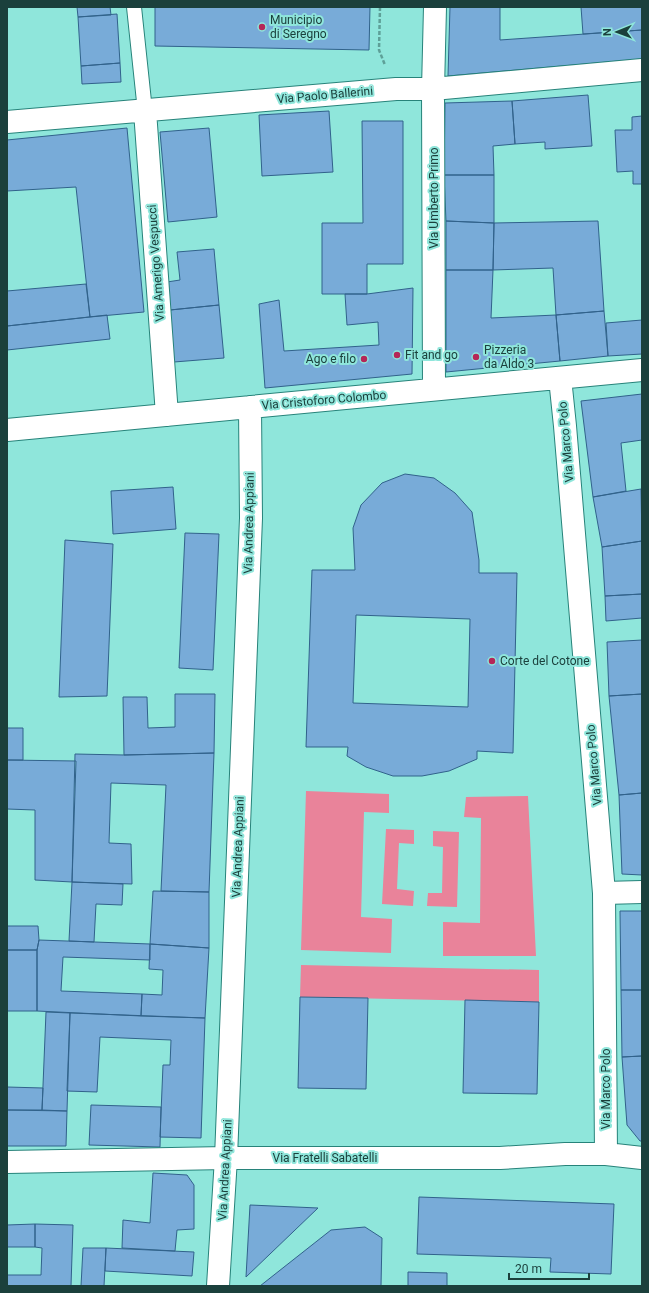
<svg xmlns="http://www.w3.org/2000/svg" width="649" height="1293" viewBox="0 0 649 1293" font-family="Roboto,sans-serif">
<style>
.green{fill:#e9839a}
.building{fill:#78abd8;stroke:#31628b;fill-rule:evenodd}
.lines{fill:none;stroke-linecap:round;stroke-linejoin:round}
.lane-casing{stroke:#27837a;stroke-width:16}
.street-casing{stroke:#27837a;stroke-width:24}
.path{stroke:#5ea098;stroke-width:2.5;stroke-dasharray:4 2;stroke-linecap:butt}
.lane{stroke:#fff;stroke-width:14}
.street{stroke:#fff;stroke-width:22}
.poi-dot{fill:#b52658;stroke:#8fe6db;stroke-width:1.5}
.labels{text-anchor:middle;stroke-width:4;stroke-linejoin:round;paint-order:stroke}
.poi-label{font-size:12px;fill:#1b403c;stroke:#8fe6db;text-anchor:start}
.street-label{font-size:12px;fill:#1b403c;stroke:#8fe6db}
</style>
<rect width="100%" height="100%" fill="#8fe6db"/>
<path class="green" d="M 306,791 L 389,794 L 389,813 L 364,812 L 361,917 L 392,919 L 391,953 L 301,950 Z
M 528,796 L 536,956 L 443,956 L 443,922 L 480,923 L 481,818 L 464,817 L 466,797 Z
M 386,829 L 414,830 L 414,844 L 399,843 L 397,889 L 414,891 L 413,906 L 382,904 Z
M 433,831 L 459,832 L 457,907 L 427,906 L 428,893 L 442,893 L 443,847 L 433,846 Z
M 301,965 L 539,970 L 539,1002 L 300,997 Z"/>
<path class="building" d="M 77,7 L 110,7 L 111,15 L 78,17 Z
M 155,7 L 370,7 L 369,50 L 155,46 Z
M 450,7 L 500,7 L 500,40 L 642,30 L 642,59 L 448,76 Z
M 581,7 L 642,7 L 642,30 L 583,34 Z
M 117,14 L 120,63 L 81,66 L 78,17 Z
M 120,63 L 121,82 L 82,84 L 81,66 Z
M 588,95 L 592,146 L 545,149 L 545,142 L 515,144 L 512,101 Z
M 512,101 L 515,144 L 493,146 L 494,175 L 444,175 L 445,103 Z
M 329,111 L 333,172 L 262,176 L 259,115 Z
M 642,116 L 642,184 L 633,184 L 633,171 L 617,172 L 615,130 L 632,130 L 632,117 Z
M 362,121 L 403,121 L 403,264 L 367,264 L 367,294 L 322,294 L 322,223 L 363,223 Z
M 127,128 L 144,312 L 90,317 L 76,187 L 7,191 L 7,140 Z
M 209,128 L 217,217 L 168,222 L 160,132 Z
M 444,175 L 494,175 L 494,223 L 446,221 Z
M 446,221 L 494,223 L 493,270 L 446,270 Z
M 598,221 L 604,311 L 556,315 L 553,268 L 493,270 L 494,223 Z
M 214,249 L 219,305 L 170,310 L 167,282 L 180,280 L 177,252 Z
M 446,270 L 493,270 L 491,318 L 556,315 L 560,361 L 446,372 Z
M 86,284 L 90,317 L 7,326 L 7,291 Z
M 413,288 L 412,374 L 265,388 L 259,304 L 279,300 L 284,351 L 379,345 L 378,322 L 347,325 L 345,294 L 367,294 Z
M 219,305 L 224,358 L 174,362 L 170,310 Z
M 604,311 L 608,356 L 560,361 L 556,315 Z
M 107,315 L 110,339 L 7,350 L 7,326 Z
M 642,320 L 642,354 L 608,356 L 606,323 Z
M 642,394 L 642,440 L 621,443 L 626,491 L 593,497 L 581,401 Z
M 405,474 L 434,478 L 455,493 L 472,512 L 479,560 L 479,573 L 517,573 L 513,753 L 477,751 L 477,759 L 449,771 L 422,776 L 393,776 L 366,767 L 347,756 L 348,747 L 306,747 L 312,570 L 355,570 L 353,528 L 361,505 L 382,483 ZM 356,615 L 470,619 L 468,707 L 353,703 Z
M 173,487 L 176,529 L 113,534 L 111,491 Z
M 641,489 L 642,541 L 602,547 L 593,497 Z
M 185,533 L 219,534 L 213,670 L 179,668 Z
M 65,540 L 113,544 L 107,696 L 59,697 Z
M 642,541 L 642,594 L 605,596 L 602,547 Z
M 642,594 L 642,618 L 606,621 L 605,596 Z
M 642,640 L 642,694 L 609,696 L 607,642 Z
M 175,694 L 215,694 L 214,753 L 124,755 L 123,697 L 147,697 L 148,728 L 175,727 Z
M 642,694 L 642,793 L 619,795 L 609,696 Z
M 7,728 L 23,728 L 23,760 L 7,760 Z
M 214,753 L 209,892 L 161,891 L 166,785 L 111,783 L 109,843 L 131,844 L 132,884 L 72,882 L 75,754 L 124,755 Z
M 7,760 L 76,761 L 72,882 L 35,880 L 35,810 L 7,809 Z
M 642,793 L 642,875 L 622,874 L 619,795 Z
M 72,882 L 123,884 L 122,905 L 96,904 L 94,942 L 69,941 Z
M 153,891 L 209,892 L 209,948 L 150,944 Z
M 620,911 L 642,911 L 642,990 L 621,990 Z
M 7,926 L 38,926 L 39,940 L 37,950 L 7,950 Z
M 39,940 L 150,944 L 150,960 L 63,957 L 61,991 L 142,994 L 141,1016 L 37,1011 L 37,950 Z
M 150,944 L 209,948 L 205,1018 L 141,1016 L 142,994 L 162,995 L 163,970 L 149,969 Z
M 7,950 L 37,950 L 37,1011 L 7,1011 Z
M 621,990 L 642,990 L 642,1056 L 622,1057 Z
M 300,997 L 368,998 L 366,1089 L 298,1088 Z
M 465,1000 L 539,1002 L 537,1094 L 463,1093 Z
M 46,1012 L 70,1013 L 67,1111 L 42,1110 Z
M 70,1013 L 205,1018 L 201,1138 L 160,1137 L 163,1065 L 170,1065 L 171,1040 L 100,1037 L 97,1092 L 67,1091 Z
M 642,1056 L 642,1141 L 640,1141 L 627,1125 L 622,1057 Z
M 7,1087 L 43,1088 L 42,1110 L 7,1110 Z
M 91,1105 L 161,1107 L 160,1147 L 89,1145 Z
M 7,1110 L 67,1111 L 66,1146 L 7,1146 Z
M 153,1173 L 187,1175 L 194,1185 L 194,1229 L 177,1230 L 175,1251 L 122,1248 L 123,1220 L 150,1223 Z
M 419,1197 L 614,1204 L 611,1274 L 550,1272 L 551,1258 L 417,1254 Z
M 250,1205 L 318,1208 L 246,1277 Z
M 35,1224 L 73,1225 L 71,1286 L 7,1286 L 7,1275 L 41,1275 L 42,1248 L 35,1247 Z
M 35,1224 L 35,1247 L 7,1247 L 7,1225 Z
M 365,1227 L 382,1238 L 381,1286 L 260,1286 L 331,1230 Z
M 83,1248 L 106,1248 L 104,1286 L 81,1286 Z
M 106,1248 L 194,1252 L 192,1276 L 105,1271 Z
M 408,1272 L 447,1273 L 447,1286 L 408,1286 Z"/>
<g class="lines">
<g class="lane-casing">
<path id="lane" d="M 134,7 L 145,111"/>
</g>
<g class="street-casing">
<path id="street" d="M 145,111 L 167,415
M 7,122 L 396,89 L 433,89 L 642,70
M 560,378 L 565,426 L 604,893 L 606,1154
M 434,389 L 433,89 L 435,7
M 7,430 L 642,370
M 604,893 L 642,892
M 7,1162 L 226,1158 L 500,1158 L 565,1154 L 606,1154 L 642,1158
M 218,1286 L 226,1158 L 251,518 L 250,407"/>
</g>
<path class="path" d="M 380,7 L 379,50 L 385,65"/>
<use href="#lane" class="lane"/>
<use href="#street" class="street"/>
</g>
<g class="poi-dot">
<circle cx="262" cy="27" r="4"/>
<circle cx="397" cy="355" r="4"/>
<circle cx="476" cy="357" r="4"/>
<circle cx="364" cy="359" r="4"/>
<circle cx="492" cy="661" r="4"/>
</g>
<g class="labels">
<g class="poi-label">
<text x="270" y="24">Municipio<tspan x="270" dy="14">di Seregno</tspan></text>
<text x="484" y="354">Pizzeria<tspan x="484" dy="14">da Aldo 3</tspan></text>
<text x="405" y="359">Fit and go</text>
<text x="356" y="363" text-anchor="end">Ago e filo</text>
<text x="500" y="665">Corte del Cotone</text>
</g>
<g class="street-label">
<text transform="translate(325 95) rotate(-5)" y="4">Via Paolo Ballerini</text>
<text transform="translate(434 198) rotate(-90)" y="4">Via Umberto Primo</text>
<text transform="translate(156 263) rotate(-94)" y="4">Via Amerigo Vespucci</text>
<text transform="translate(324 400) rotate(-5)" y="4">Via Cristoforo Colombo</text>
<text transform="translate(566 442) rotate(-95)" y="4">Via Marco Polo</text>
<text transform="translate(249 523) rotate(-89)" y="4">Via Andrea Appiani</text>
<text transform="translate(594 765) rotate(-95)" y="4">Via Marco Polo</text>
<text transform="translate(238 847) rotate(-88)" y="4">Via Andrea Appiani</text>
<text transform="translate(606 1089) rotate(-90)" y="4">Via Marco Polo</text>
<text x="325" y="1162">Via Fratelli Sabatelli</text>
<text transform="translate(225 1170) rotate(-87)" y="4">Via Andrea Appiani</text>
</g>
</g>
<rect width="649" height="1293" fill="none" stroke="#1b403c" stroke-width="16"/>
<g transform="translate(617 32) rotate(269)" stroke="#8fe6db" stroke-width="3" paint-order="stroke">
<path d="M0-3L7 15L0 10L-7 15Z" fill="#1b403c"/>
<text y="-6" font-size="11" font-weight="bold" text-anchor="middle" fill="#1b403c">N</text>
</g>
<path d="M509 1273v6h80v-6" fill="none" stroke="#1b403c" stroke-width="2"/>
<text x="515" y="1273" font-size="12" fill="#1b403c" stroke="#8fe6db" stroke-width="3" paint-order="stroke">20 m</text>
</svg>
